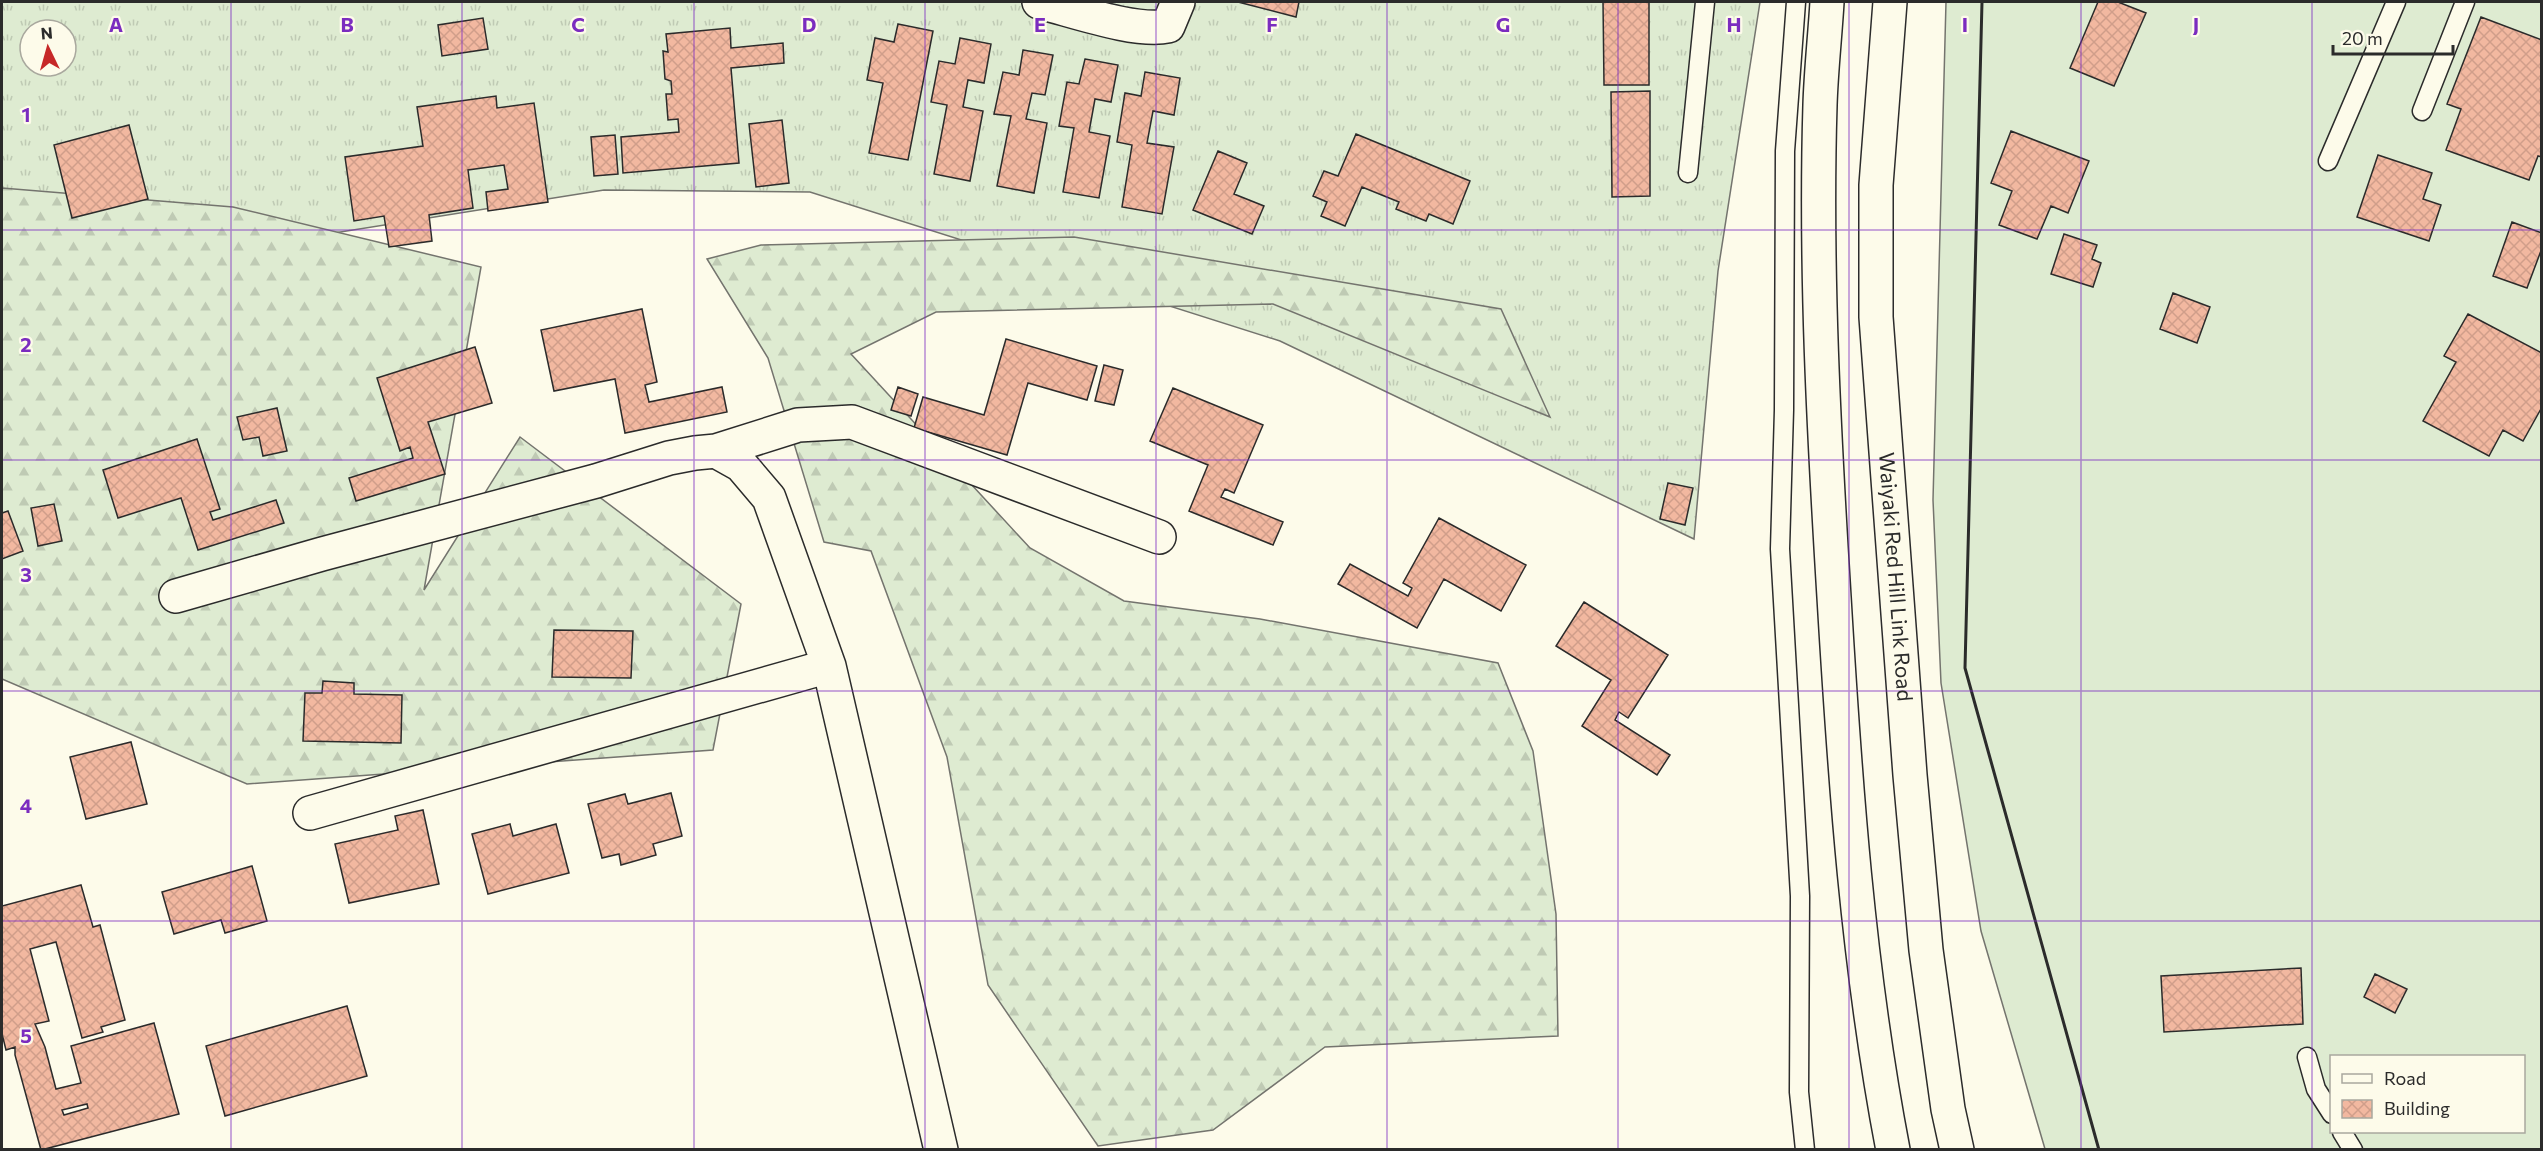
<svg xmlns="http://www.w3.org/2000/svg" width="2543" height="1151" viewBox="0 0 2543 1151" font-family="Commissioner,sans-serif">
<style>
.grass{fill:url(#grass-tufts);stroke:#74746e;stroke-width:1.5;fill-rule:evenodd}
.forest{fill:url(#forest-firs);stroke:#74746e;stroke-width:1.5}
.garden{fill:#deebd1;stroke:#74746e;stroke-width:1.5;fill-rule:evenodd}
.building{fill:url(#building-cross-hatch);stroke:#2b2b2b;stroke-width:1.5;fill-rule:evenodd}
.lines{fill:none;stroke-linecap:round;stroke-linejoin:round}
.lane-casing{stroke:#2b2b2b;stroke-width:21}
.street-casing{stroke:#2b2b2b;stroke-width:36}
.secondary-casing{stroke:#2b2b2b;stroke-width:36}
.lane{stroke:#fdfbea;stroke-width:18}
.street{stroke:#fdfbea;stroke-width:33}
.secondary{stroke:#fdfbea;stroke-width:33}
.wall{stroke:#2b2b2b;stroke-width:3}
.grid{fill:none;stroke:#7b2cbf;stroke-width:1.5;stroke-opacity:0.55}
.labels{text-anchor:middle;stroke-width:4.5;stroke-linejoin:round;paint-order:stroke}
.street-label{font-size:21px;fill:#2b2b2b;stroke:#fdfbea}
.grid-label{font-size:20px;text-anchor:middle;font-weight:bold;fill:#7b2cbf;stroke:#fdfbea;stroke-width:4.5;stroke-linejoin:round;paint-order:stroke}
</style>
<defs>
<pattern id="grass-tufts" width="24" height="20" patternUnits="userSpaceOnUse" patternTransform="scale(1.5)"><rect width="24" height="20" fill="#deebd1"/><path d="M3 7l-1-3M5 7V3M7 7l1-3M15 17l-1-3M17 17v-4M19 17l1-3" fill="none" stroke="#bfcab4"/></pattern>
<pattern id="forest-firs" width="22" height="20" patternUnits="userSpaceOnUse" patternTransform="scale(1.5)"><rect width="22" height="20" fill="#deebd1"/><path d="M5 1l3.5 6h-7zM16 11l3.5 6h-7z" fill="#bfcab4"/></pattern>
<pattern id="building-cross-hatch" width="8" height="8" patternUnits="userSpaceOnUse" patternTransform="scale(1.5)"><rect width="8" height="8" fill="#f2b8a0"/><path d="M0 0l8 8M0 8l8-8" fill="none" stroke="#d09e8a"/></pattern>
</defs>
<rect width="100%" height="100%" fill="#fdfbea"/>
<path class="grass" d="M 2,2 L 1760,2 L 1718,271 L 1694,539 L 1280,341 L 810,192 L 604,190 L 202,254 L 2,342 ZM 30,30 L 66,30 L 66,66 L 30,66 Z"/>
<path class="forest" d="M 2,188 L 233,207 L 481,267 L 424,590 L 520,437 L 741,604 L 713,750 L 247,784 L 2,679 Z
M 1074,237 L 1501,309 L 1550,417 L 1273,304 L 936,312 L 851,354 L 1030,548 L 1124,601 L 1260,619 L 1498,663 L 1533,751 L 1556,914 L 1558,1036 L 1325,1047 L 1213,1130 L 1098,1146 L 988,985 L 947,757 L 871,551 L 824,542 L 768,358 L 707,259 L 761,245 Z"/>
<path class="garden" d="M 1946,2 L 2541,2 L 2541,1149 L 2045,1149 L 1981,931 L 1941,683 L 1933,500 ZM 2332,1056 L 2524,1056 L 2524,1132 L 2332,1132 Z"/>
<path class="building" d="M 1238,2 L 1299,2 L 1296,17 Z
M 1603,2 L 1649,2 L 1649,85 L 1604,85 Z
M 2098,2 L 2118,2 L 2146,13 L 2114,86 L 2070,68 Z
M 2481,17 L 2542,40 L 2542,157 L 2538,156 L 2529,180 L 2446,150 L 2461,109 L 2447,104 Z
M 483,18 L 488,49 L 442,56 L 438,25 Z
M 898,24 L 933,31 L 908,160 L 869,153 L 883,83 L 867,80 L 875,38 L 894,42 Z
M 730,28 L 731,48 L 783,43 L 784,63 L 731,68 L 739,163 L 623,173 L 621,137 L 679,132 L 678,119 L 668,120 L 666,94 L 672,94 L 671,81 L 665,79 L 663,51 L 668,52 L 666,34 Z
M 960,38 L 991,44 L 984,83 L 968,80 L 963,107 L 983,111 L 970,181 L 934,174 L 947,105 L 931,102 L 939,61 L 955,64 Z
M 1023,50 L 1053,55 L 1045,95 L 1032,93 L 1026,119 L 1047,123 L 1034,193 L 997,186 L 1011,116 L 994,114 L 1003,72 L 1019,75 Z
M 1085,59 L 1118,65 L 1111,102 L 1095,99 L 1089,132 L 1110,136 L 1099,198 L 1063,192 L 1074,128 L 1059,126 L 1067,82 L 1079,84 Z
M 1145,72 L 1180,78 L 1174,115 L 1153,111 L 1147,143 L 1174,147 L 1162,214 L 1122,207 L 1132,145 L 1117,142 L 1125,93 L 1141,96 Z
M 1650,91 L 1650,196 L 1612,197 L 1611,92 Z
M 496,96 L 497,108 L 534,103 L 548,202 L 488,211 L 486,192 L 508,189 L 504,165 L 468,170 L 473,208 L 429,215 L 432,241 L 389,247 L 384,216 L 354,221 L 345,157 L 423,146 L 417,107 Z
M 782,120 L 789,183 L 756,187 L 749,124 Z
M 129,125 L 148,199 L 72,218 L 54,145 Z
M 2011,131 L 2089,161 L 2068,213 L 2051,206 L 2037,239 L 1999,225 L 2012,191 L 1991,183 Z
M 1356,134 L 1470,181 L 1453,224 L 1429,214 L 1426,221 L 1396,209 L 1399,202 L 1362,187 L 1345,226 L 1321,216 L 1327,202 L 1313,196 L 1324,171 L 1338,176 Z
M 615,135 L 618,174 L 594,176 L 591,137 Z
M 1218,151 L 1247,163 L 1234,194 L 1264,206 L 1252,234 L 1193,210 Z
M 2378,155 L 2432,173 L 2423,199 L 2441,205 L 2429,241 L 2357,217 Z
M 2512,222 L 2542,233 L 2542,248 L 2527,288 L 2493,276 Z
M 2064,234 L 2097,245 L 2092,259 L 2101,263 L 2093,287 L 2051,274 Z
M 2173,293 L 2210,307 L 2197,343 L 2160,329 Z
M 642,309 L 657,382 L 645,385 L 649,402 L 722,387 L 727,412 L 625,433 L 615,379 L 554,391 L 541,330 Z
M 2468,314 L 2542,353 L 2542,407 L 2523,441 L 2503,430 L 2489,456 L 2423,421 L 2456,362 L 2444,356 Z
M 1006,339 L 1097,366 L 1087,400 L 1028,383 L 1007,455 L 914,428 L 923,397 L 984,415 Z
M 475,347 L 492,403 L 428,422 L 445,474 L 356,501 L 349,478 L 413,458 L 410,447 L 400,451 L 377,378 Z
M 1104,365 L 1123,370 L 1114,405 L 1095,401 Z
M 898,387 L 918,394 L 911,416 L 891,410 Z
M 1173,388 L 1263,425 L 1234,493 L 1225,489 L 1221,497 L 1283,522 L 1273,545 L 1189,511 L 1208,465 L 1150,441 Z
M 277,408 L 287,451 L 263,456 L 259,437 L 243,440 L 237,417 Z
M 197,439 L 220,509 L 210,512 L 213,520 L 276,500 L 284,523 L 198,550 L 181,498 L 118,518 L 103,470 Z
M 1668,483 L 1693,488 L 1685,525 L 1660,519 Z
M 54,504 L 62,541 L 38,546 L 31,508 Z
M 8,511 L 23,551 L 2,559 L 2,513 Z
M 1439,518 L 1526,565 L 1501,611 L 1444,579 L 1417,628 L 1338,584 L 1350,564 L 1408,596 L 1412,588 L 1403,583 Z
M 1584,602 L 1668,655 L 1628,718 L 1619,712 L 1615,720 L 1670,755 L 1657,775 L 1582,726 L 1611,680 L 1556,646 Z
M 554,630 L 633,631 L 631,678 L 552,677 Z
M 323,681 L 354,683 L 354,694 L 402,695 L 401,743 L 303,741 L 305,693 L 322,693 Z
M 131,742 L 147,804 L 86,819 L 70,757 Z
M 671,793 L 682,836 L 653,844 L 656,855 L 621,865 L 619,854 L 602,858 L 588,804 L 625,794 L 628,804 Z
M 423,810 L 439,884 L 349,903 L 335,844 L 398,830 L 395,816 Z
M 510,824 L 513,836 L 556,824 L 569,873 L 488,894 L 472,834 Z
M 252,866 L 267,921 L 225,933 L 221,920 L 174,934 L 162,892 Z
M 81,885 L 93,927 L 100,925 L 125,1020 L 101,1027 L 103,1032 L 82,1038 L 56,942 L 30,949 L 49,1021 L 35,1024 L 45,1047 L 56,1089 L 81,1083 L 71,1046 L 154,1023 L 179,1114 L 41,1150 L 15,1055 L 15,1047 L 6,1050 L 2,1034 L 2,906 ZM 87,1104 L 88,1108 L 64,1115 L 62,1110 Z
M 2301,968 L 2303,1024 L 2164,1032 L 2161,976 Z
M 2375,974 L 2407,989 L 2395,1013 L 2364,997 Z
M 347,1006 L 367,1076 L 225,1116 L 206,1046 Z"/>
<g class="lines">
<g class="lane-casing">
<path id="lane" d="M 1796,2 L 1785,151 L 1784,410 L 1780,549 L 1800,896 L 1799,1092 L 1805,1150
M 2422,111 L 2465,2
M 2328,161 L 2396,2
M 1688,173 L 1705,2
M 2307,1057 L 2316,1089 L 2332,1114
M 2342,1132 L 2353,1150"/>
</g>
<g class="street-casing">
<path id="street" d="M 1039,2 C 1072,10 1136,33 1168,26 L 1178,2
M 716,451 L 798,425 L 852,422 L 1159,537
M 176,596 L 322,554 L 596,481 L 669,458 L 695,453 L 716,451 L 741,465 L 769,498 L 829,666 L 941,1150
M 310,813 L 829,666"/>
</g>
<g class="secondary-casing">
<g id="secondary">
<path d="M 1827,2 C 1825,36 1821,71 1820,105 C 1815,269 1824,434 1834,597 C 1845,782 1858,968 1893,1150"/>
<path id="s1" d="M 1890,2 L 1876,185 L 1876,317 L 1910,775 L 1926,950 L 1948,1109 L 1957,1150"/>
</g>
</g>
<use href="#lane" class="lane"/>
<use href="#street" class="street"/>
<use href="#secondary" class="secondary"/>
<path class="wall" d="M 1982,2 L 1965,668 L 2099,1150"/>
</g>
<path class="grid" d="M 231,2 L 231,1150M 462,2 L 462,1150M 694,2 L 694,1150M 925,2 L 925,1150M 1156,2 L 1156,1150M 1387,2 L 1387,1150M 1618,2 L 1618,1150M 1849,2 L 1849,1150M 2081,2 L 2081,1150M 2312,2 L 2312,1150M 2,230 L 2542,230M 2,460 L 2542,460M 2,691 L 2542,691M 2,921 L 2542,921"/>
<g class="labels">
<g class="street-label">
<text dy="7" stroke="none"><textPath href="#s1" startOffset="576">Waiyaki Red Hill Link Road</textPath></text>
</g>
</g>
<g class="grid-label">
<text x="116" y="32">A</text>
<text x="347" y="32">B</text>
<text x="578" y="32">C</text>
<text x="809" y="32">D</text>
<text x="1040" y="32">E</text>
<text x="1272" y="32">F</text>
<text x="1503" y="32">G</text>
<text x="1734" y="32">H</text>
<text x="1965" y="32">I</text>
<text x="2196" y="32">J</text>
<text x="26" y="122">1</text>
<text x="26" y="352">2</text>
<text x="26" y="582">3</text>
<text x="26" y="813">4</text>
<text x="26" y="1043">5</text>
</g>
<rect width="2543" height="1151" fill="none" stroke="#2b2b2b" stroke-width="6"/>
<rect x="2330" y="1055" width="195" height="78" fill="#fdfbea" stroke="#a9a89e" stroke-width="1.5"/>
<rect x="2342" y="1074" width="30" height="9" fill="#fdfbea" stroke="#a9a89e" stroke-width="1.5"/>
<text x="2384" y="1085" font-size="18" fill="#2b2b2b">Road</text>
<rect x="2342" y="1100" width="30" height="18" fill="url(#building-cross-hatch)" stroke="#a9a89e" stroke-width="1.5"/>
<text x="2384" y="1115" font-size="18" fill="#2b2b2b">Building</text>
<g transform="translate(48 48) rotate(355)"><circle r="28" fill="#fdfbea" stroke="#a9a89e" stroke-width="1.5"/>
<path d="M0-4.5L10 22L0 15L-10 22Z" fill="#c62828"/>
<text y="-9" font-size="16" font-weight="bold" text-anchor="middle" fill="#2b2b2b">N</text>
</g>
<path d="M2333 45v9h120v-9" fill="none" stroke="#2b2b2b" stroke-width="3"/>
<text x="2342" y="45" font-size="18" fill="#2b2b2b" stroke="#fdfbea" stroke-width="4.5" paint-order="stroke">20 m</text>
</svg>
